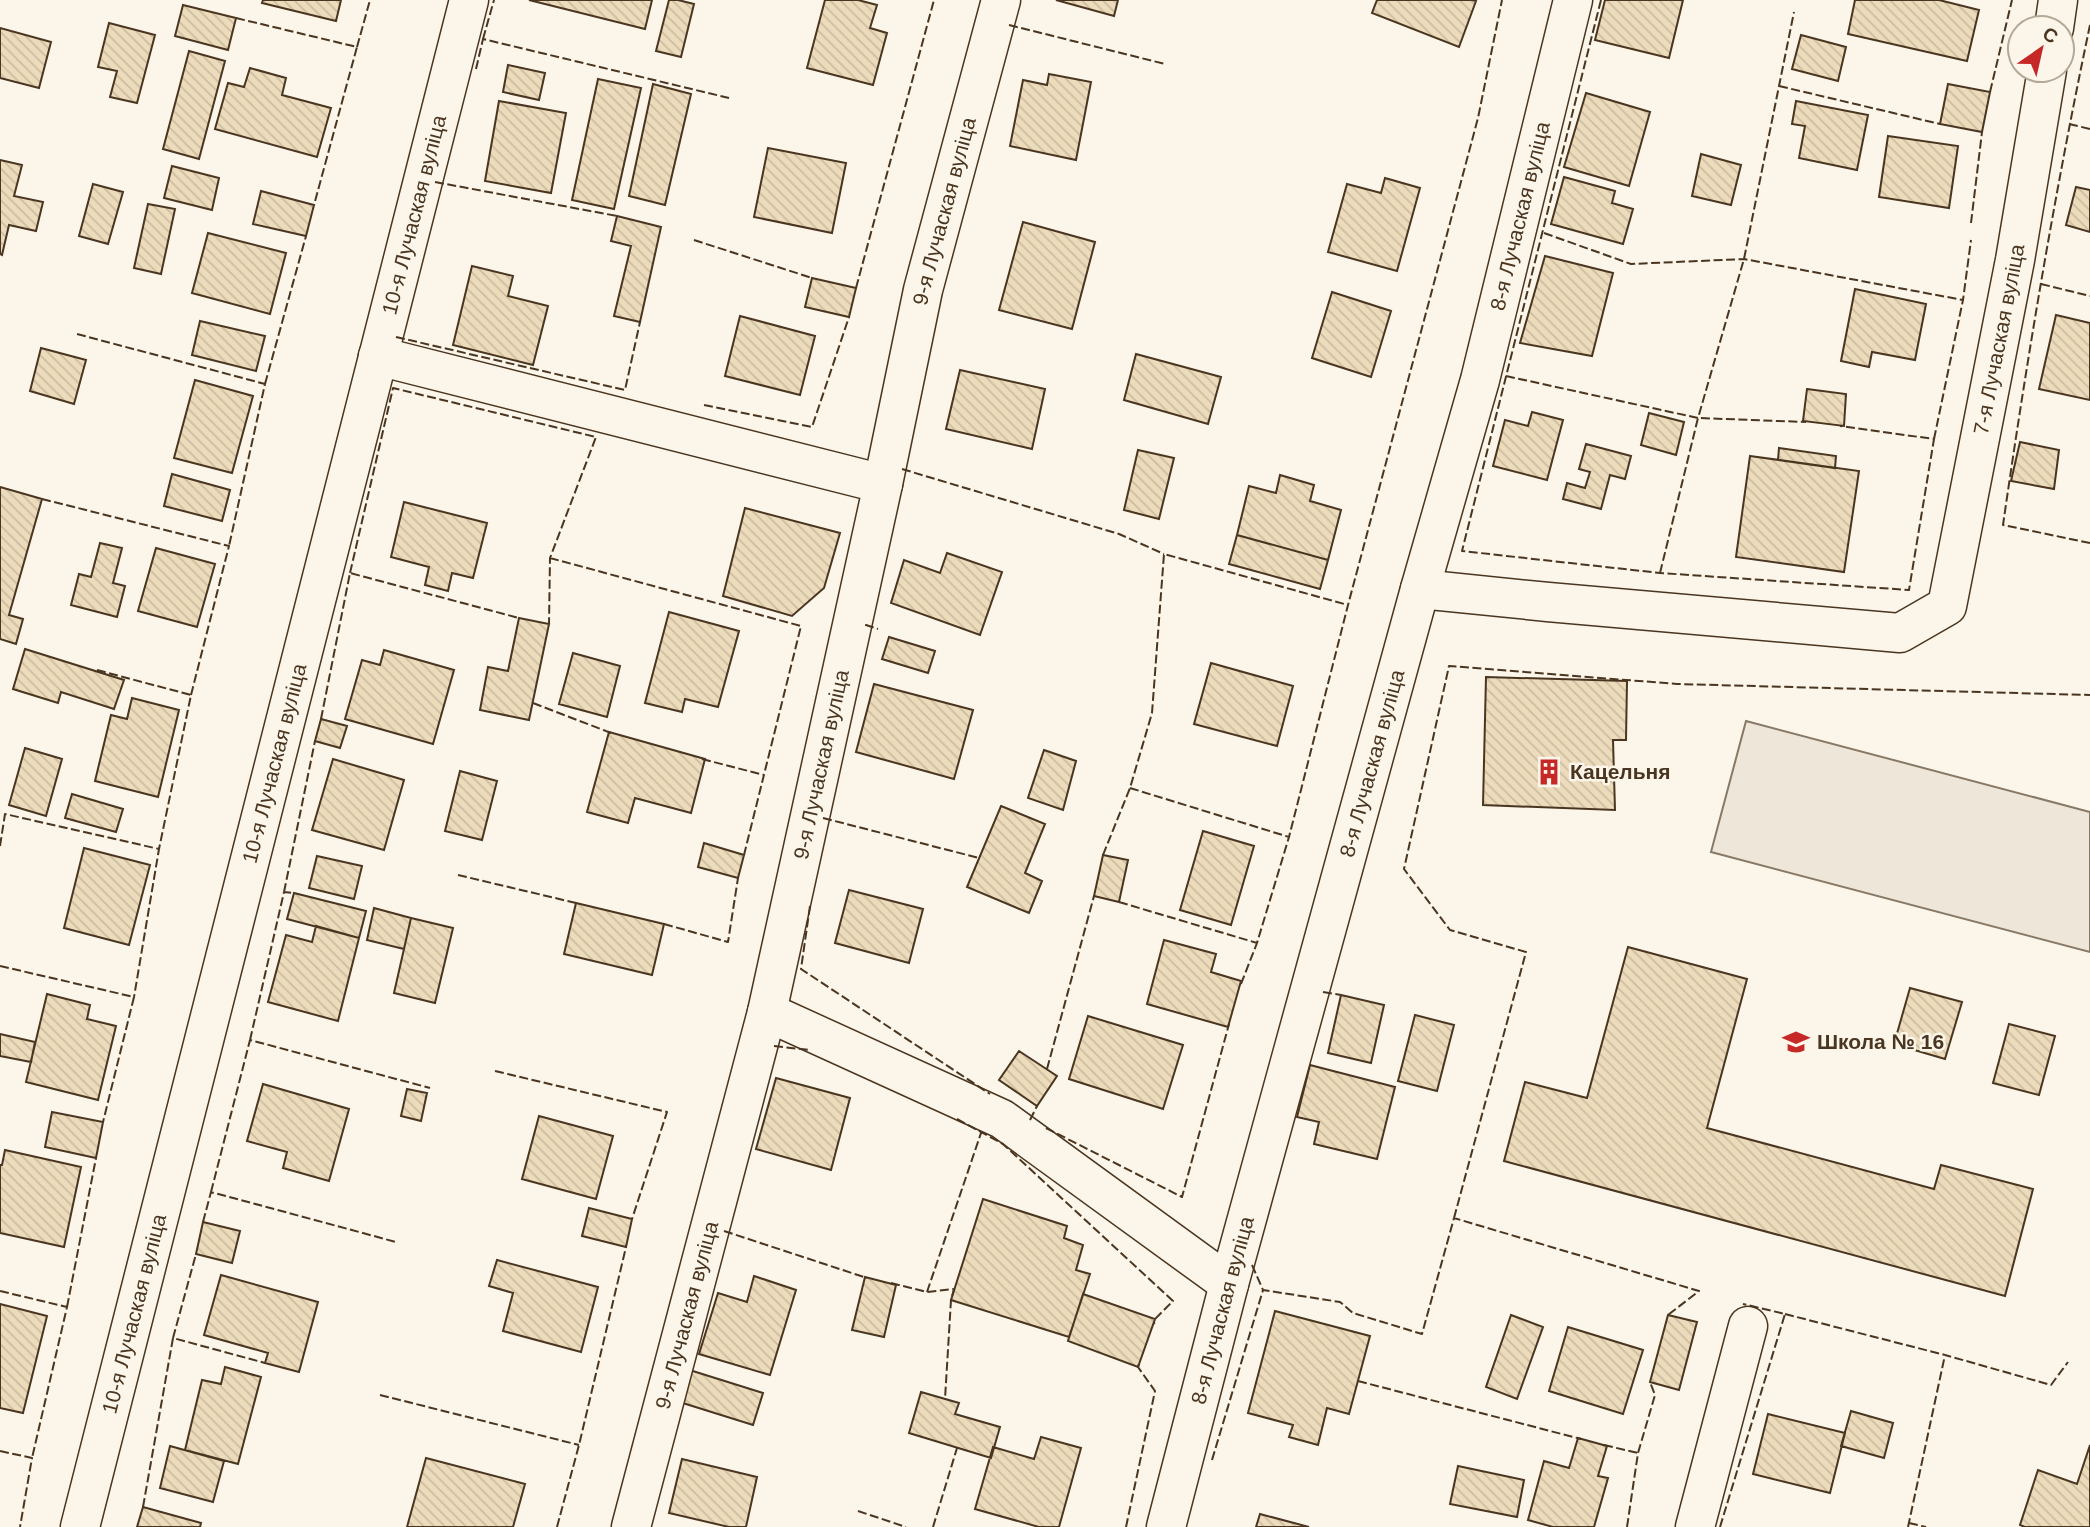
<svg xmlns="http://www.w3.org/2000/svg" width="2090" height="1527" viewBox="0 0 2090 1527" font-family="Helvetica,sans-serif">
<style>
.park{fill:#ede6d9;stroke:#887966;stroke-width:2}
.building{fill:url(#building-back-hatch);stroke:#4a3520;stroke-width:2}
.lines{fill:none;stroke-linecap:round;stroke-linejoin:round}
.minor-casing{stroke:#4a3520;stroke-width:41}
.minor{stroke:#fbf6e9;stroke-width:38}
.fence{stroke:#4a3520;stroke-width:2;stroke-dasharray:9 3.5;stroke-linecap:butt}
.labels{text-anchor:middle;stroke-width:5;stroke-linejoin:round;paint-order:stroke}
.street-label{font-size:21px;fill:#4a3520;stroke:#fbf6e9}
.poi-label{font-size:21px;font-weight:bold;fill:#4a3520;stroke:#fbf6e9;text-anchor:start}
</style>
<defs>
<pattern id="building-back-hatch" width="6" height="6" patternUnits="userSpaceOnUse" patternTransform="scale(1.75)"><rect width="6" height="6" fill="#ecdcbc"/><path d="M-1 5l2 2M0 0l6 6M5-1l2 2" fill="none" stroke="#ccbda1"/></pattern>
</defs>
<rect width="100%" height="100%" fill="#fbf6e9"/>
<path class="park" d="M 1746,721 L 2090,812 L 2090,952 L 1711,852 Z"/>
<path class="building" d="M 263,0 L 341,0 L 336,21 L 262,3 Z
M 529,0 L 652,0 L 645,29 Z
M 669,0 L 678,0 L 694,4 L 681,57 L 656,51 Z
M 825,0 L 858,0 L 877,5 L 870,28 L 887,33 L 873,85 L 807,68 Z
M 1056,0 L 1118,0 L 1114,16 Z
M 1377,0 L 1472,0 L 1476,1 L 1459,47 L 1372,13 Z
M 1605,0 L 1683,0 L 1669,58 L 1595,40 Z
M 1855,0 L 1939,0 L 1979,10 L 1967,61 L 1848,34 Z
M 183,5 L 236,18 L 228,50 L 175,36 Z
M 109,23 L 155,35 L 137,103 L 110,97 L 117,71 L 98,67 Z
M 0,28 L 51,42 L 39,88 L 0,78 Z
M 1801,35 L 1846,47 L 1838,81 L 1792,69 Z
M 189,51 L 225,61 L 199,159 L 163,149 Z
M 508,65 L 545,73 L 539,100 L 503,92 Z
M 250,68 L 286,78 L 282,95 L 331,108 L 317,157 L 215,129 L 228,83 L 244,87 Z
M 1049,74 L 1091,82 L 1076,160 L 1010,146 L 1023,80 L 1047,85 Z
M 598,79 L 641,88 L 614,209 L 572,200 Z
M 653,84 L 691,94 L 665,205 L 629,196 Z
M 1948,84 L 1990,92 L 1982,132 L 1940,124 Z
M 1586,93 L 1650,112 L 1629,186 L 1564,167 Z
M 499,101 L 566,113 L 551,193 L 485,181 Z
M 1796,101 L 1868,115 L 1857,170 L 1799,158 L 1805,126 L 1792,124 Z
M 1888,136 L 1958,146 L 1949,208 L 1879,197 Z
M 768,148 L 846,163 L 832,233 L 754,217 Z
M 1701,154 L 1741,165 L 1731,205 L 1692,196 Z
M 0,160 L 22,165 L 14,196 L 43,202 L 36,231 L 9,225 L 2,255 L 0,254 Z
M 172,166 L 219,178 L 212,210 L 164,198 Z
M 1564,177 L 1615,191 L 1612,203 L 1633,209 L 1623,244 L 1551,224 Z
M 1385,178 L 1420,188 L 1397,271 L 1328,252 L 1347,184 L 1381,193 Z
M 93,184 L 123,192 L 108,244 L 79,236 Z
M 2076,187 L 2090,190 L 2090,232 L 2066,225 Z
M 261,191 L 314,205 L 306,236 L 253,224 Z
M 148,204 L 175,209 L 161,274 L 134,268 Z
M 617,216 L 661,227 L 640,322 L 614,316 L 631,246 L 611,241 Z
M 1023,222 L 1095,242 L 1072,329 L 999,310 Z
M 208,233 L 286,253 L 270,314 L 192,293 Z
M 1545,256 L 1613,273 L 1592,356 L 1520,343 Z
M 472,266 L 513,276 L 508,296 L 548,306 L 533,365 L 453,345 Z
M 812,278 L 856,288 L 849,317 L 805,307 Z
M 1855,289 L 1926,304 L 1915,360 L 1872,352 L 1869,367 L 1841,361 Z
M 1332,292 L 1391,311 L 1371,377 L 1312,358 Z
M 2056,315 L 2090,323 L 2090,400 L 2039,389 Z
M 740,316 L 815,336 L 800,395 L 725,376 Z
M 200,321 L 265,336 L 256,371 L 192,355 Z
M 41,348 L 86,360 L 74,404 L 30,391 Z
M 1136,354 L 1221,377 L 1208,424 L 1124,400 Z
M 960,370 L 1045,389 L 1032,449 L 946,429 Z
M 195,380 L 253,396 L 232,473 L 174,458 Z
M 1807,389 L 1846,394 L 1844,426 L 1803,421 Z
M 1532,412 L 1563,420 L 1547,480 L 1493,466 L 1505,420 L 1528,426 Z
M 1649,413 L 1684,422 L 1676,455 L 1641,445 Z
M 2020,442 L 2059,450 L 2054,489 L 2011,481 Z
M 1586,444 L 1631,456 L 1625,479 L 1610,475 L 1601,509 L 1563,499 L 1567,483 L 1585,488 L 1590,472 L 1579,469 Z
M 1779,448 L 1836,456 L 1835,468 L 1778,460 Z
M 1138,450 L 1174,458 L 1159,519 L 1124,510 Z
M 1750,456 L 1859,471 L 1844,572 L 1736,557 Z
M 172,474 L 230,490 L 222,521 L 164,506 Z
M 1280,475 L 1314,485 L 1310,501 L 1341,510 L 1328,560 L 1237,535 L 1249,486 L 1276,493 Z
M 0,487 L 42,499 L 9,615 L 23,619 L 16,644 L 0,639 Z
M 404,502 L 487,523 L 473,578 L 452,573 L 448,591 L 425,585 L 429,567 L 391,557 Z
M 745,508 L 840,533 L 824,588 L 792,616 L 723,596 Z
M 1237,535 L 1328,560 L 1320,589 L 1229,564 Z
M 100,543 L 122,548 L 113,583 L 125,586 L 117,617 L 71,605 L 79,574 L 91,577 Z
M 156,548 L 215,564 L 197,627 L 138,611 Z
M 947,553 L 1002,572 L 980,635 L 891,603 L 904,560 L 940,573 Z
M 669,612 L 739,631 L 718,707 L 685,699 L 682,712 L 645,703 Z
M 519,618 L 549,624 L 529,720 L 480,710 L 488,667 L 508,671 Z
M 889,637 L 935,651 L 928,673 L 882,659 Z
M 25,649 L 124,680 L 114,709 L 61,692 L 58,703 L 13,689 Z
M 384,650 L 454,670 L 433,744 L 345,719 L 362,660 L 380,665 Z
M 573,653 L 620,666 L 607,717 L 559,704 Z
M 1211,663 L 1293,686 L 1277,746 L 1194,724 Z
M 1486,677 L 1627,681 L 1626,740 L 1613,740 L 1615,810 L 1483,805 Z
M 874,684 L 973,710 L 954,779 L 856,752 Z
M 132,698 L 179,710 L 158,797 L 95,781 L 111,715 L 127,719 Z
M 321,719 L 347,726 L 340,748 L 315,741 Z
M 609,732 L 705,759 L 691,813 L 635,798 L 628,823 L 587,812 Z
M 25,748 L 62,759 L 46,816 L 9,805 Z
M 1044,750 L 1076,761 L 1063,810 L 1028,798 Z
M 333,759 L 404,780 L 384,850 L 312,830 Z
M 460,771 L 497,781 L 482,840 L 445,831 Z
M 72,794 L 123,809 L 116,832 L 65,818 Z
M 1001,806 L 1045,824 L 1025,873 L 1042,881 L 1029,913 L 967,887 Z
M 1203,831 L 1254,846 L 1231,925 L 1180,910 Z
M 704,843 L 744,855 L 738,878 L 698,867 Z
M 84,848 L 150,865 L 129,945 L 64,928 Z
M 1103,855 L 1128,860 L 1119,902 L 1094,896 Z
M 317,856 L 362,866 L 354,899 L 309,888 Z
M 849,890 L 923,909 L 909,963 L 835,943 Z
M 294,893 L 366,911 L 359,938 L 287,919 Z
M 576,903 L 664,924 L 652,975 L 564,954 Z
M 374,908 L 411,918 L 404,949 L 367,940 Z
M 411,918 L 453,928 L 435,1003 L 394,993 Z
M 316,926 L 359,938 L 338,1021 L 268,1002 L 286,935 L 312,942 Z
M 1164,940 L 1216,954 L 1211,972 L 1241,981 L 1228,1027 L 1147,1004 Z
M 1628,947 L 1747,979 L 1707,1128 L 1934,1189 L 1941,1165 L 2033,1189 L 2005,1296 L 1504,1161 L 1525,1082 L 1587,1098 Z
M 1910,988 L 1962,1002 L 1945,1059 L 1894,1044 Z
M 47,994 L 90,1005 L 87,1019 L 116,1026 L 98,1100 L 26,1082 Z
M 1341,995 L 1384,1005 L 1371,1063 L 1328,1053 Z
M 1415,1015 L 1454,1025 L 1437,1091 L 1398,1081 Z
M 1088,1016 L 1183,1045 L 1163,1109 L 1069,1079 Z
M 2009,1024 L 2055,1036 L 2039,1095 L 1993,1083 Z
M 0,1034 L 35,1042 L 31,1062 L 0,1056 Z
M 1019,1051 L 1057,1076 L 1037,1106 L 999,1080 Z
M 1310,1065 L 1395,1087 L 1377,1159 L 1314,1144 L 1319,1122 L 1297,1117 Z
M 776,1078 L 850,1098 L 831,1170 L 756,1149 Z
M 263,1084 L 349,1109 L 329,1181 L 283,1168 L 287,1152 L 247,1141 Z
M 407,1089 L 427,1093 L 421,1121 L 401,1116 Z
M 52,1112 L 103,1122 L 96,1158 L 45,1147 Z
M 539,1116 L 613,1136 L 596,1199 L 522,1179 Z
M 5,1150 L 81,1167 L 64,1247 L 0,1233 L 0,1165 L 2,1165 Z
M 983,1199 L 1067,1226 L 1064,1238 L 1083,1245 L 1076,1270 L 1090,1274 L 1069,1337 L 951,1300 Z
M 589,1208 L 632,1219 L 626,1247 L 582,1236 Z
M 203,1222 L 240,1231 L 232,1263 L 196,1254 Z
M 497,1260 L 598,1287 L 581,1352 L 503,1331 L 513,1293 L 489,1286 Z
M 221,1275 L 318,1302 L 299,1372 L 265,1363 L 268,1353 L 204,1335 Z
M 754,1276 L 796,1290 L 770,1375 L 699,1354 L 718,1293 L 747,1302 Z
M 865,1277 L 896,1285 L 884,1337 L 852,1330 Z
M 1083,1294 L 1155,1319 L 1138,1367 L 1068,1341 Z
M 0,1304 L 47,1316 L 23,1413 L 0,1408 Z
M 1275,1311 L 1370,1336 L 1349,1414 L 1327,1408 L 1318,1445 L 1289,1437 L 1293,1425 L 1248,1413 Z
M 1511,1315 L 1543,1327 L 1517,1399 L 1486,1387 Z
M 1668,1315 L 1697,1322 L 1679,1390 L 1650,1382 Z
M 1568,1327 L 1643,1350 L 1623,1414 L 1549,1391 Z
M 225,1367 L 261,1377 L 238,1464 L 185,1450 L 202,1380 L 221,1384 Z
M 680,1367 L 763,1393 L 753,1425 L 670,1399 Z
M 921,1392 L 959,1403 L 955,1414 L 1000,1427 L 991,1458 L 909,1433 Z
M 1851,1411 L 1893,1423 L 1884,1458 L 1841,1446 Z
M 1768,1414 L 1845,1433 L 1830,1493 L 1753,1474 Z
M 1041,1437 L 1081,1448 L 1059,1527 L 1039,1527 L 975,1509 L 993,1447 L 1034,1459 Z
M 1578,1438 L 1607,1446 L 1598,1476 L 1608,1478 L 1594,1527 L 1553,1527 L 1528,1520 L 1544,1461 L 1569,1468 Z
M 2090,1445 L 2090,1527 L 2025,1527 L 2020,1525 L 2038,1470 L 2077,1484 Z
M 170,1446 L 224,1461 L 213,1502 L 160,1488 Z
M 426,1458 L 525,1484 L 513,1527 L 407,1527 Z
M 682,1459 L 757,1477 L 746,1527 L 729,1527 L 669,1513 Z
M 1458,1466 L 1524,1480 L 1517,1517 L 1450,1504 Z
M 143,1507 L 201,1523 L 200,1527 L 137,1527 Z
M 1260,1514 L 1309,1527 L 1256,1527 Z"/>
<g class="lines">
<g class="minor-casing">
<g id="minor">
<path d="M 2054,28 L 2058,0"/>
<path d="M 378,356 L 883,484"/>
<path id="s1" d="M 1420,589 L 1548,602 L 1900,633 L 1947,606 L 2015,260 L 2047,70"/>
<path d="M 767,1012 L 1002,1119 L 1229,1284"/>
<path id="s2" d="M 80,1527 L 469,0"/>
<path id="s3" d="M 631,1527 L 767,1012 L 883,484 L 923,290 L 1001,0"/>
<path id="s4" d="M 1166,1527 L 1229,1284 L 1420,589 L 1480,380 L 1573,0"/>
<path d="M 1695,1527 L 1748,1326"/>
</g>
</g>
<use href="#minor" class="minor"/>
<path class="fence" d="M 1601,0 L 1462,551 L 1660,573 L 1909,590 L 1934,439 L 1840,426
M 236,18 L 357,47 L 314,205
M 1009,25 L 1165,64
M 2090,25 C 2055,191 2027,358 2003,525 L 2090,543
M 483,39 L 494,0
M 357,47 L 370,0
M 476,69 L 483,39 L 729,98
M 1779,86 L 1940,124
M 1990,92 L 2012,0
M 2069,124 L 2090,129
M 435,182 L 617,216
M 1971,223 L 1982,132
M 1544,233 L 1631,264 L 1744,259 L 1963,300
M 694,240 L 812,278
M 2041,284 L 2090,296
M 856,288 L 934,0
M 77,334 L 265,384 L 229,546
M 396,337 L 625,390 L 640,322
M 1506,376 L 1698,418 L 1744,259 L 1794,12
M 265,384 L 306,236
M 704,405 L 812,427 L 849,317
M 1934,439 L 1963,300 L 1971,240
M 902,469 L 1119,534 L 1164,554
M 42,499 L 229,546 L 191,695
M 550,558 L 801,626 L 744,855
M 350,573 L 393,388 L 596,437 L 550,558 L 549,624
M 1660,573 L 1698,418 L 1806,422
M 866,626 L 866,625 L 878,629
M 97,670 L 191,695 L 159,849
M 533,703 L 611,733
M 321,719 L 350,573 L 519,618
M 702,759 L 764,775
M 1130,788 L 1289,837
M 823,818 L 979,858
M 0,846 L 5,814 L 159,849 L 134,997
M 1103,855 L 1130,788 L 1152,713 L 1164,554 L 1348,605
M 458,875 L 576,903
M 284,892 L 315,741
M 1119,902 L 1257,943
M 810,906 L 801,969 L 990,1094
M 664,924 L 728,942 L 738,878
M 0,966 L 134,997 L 103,1122
M 1241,984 L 1257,943 L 1289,837 L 1348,605 L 1478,118 L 1502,0
M 1323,992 L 1341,995
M 250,1040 L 284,892 L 294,893
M 774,1046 L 809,1050
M 1047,1069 L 1094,896
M 495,1071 L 667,1112 L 632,1219
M 957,1119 L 1003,1144 L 1173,1301 L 1155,1319 L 1154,1324
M 1030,1120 L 1037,1106
M 1046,1128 L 1182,1197 L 1229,1024
M 211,1192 L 250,1040 L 430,1088
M 1454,1218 L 1526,952 L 1450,930 L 1404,869 L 1449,666 L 1677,684 L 2090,695
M 203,1222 L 211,1192 L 396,1242
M 724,1231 L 867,1278
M 1252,1265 L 1263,1290
M 891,1283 L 927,1292 L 954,1289 L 951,1300 L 945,1399
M 0,1291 L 67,1307 L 32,1458
M 927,1292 L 981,1133
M 67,1307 L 96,1158
M 1785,1314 L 1945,1355 L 2051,1385 L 2068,1362
M 173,1338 L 196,1254
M 1358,1381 L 1581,1439
M 380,1395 L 579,1445
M 1604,1445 L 1638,1453
M 0,1451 L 32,1458 L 20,1527
M 1212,1460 L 1263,1290 L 1340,1302 L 1353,1313 L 1422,1334 L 1454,1218 L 1699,1291 L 1668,1315
M 143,1507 L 173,1338 L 265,1363
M 858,1511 L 906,1527
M 1909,1523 L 1926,1527
M 557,1527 L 579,1445 L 626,1247
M 933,1527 L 957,1448
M 1126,1527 L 1155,1391 L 1138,1367 L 1139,1364
M 1627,1527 L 1638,1453 L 1655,1395 L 1650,1382
M 1720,1527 L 1785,1314 L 1743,1304
M 1908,1527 L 1945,1355"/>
</g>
<defs>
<g id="building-bare" transform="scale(2.1)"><path d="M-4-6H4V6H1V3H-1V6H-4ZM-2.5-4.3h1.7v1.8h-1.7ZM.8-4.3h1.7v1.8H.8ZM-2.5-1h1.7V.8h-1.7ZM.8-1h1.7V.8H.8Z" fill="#c62828" stroke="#fbf6e9" stroke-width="2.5" paint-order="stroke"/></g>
<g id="school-bare" transform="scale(2.1)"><path d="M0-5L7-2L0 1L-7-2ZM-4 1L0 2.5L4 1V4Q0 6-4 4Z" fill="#c62828" stroke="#fbf6e9" stroke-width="2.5" paint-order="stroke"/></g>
</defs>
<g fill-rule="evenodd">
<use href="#building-bare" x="1549" y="772"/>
<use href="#school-bare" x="1796" y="1042"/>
</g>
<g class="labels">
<g class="street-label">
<text dy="7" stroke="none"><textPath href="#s3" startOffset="1353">9-я Лучаская вуліца</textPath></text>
<text dy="7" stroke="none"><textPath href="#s2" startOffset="1354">10-я Лучаская вуліца</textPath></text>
<text dy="7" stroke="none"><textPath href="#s4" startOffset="1358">8-я Лучаская вуліца</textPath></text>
<text dy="7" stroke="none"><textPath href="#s1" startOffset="808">7-я Лучаская вуліца</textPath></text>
<text dy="7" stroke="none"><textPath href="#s2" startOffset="788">10-я Лучаская вуліца</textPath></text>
<text dy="7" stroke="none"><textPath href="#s4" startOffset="791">8-я Лучаская вуліца</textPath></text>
<text dy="7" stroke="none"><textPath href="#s3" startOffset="786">9-я Лучаская вуліца</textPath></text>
<text dy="7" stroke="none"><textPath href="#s4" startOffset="224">8-я Лучаская вуліца</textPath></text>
<text dy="7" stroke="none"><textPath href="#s2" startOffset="220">10-я Лучаская вуліца</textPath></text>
<text dy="7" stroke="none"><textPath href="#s3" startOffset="219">9-я Лучаская вуліца</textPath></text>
</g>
<g class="poi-label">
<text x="1570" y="779">Кацельня</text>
<text x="1817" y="1049">Школа № 16</text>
</g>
</g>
<g transform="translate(2041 49) rotate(34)"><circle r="33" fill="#fbf6e9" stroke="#b4a999" stroke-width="2"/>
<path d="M0-5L12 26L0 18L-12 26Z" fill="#c62828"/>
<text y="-10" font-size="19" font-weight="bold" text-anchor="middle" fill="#4a3520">С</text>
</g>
</svg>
